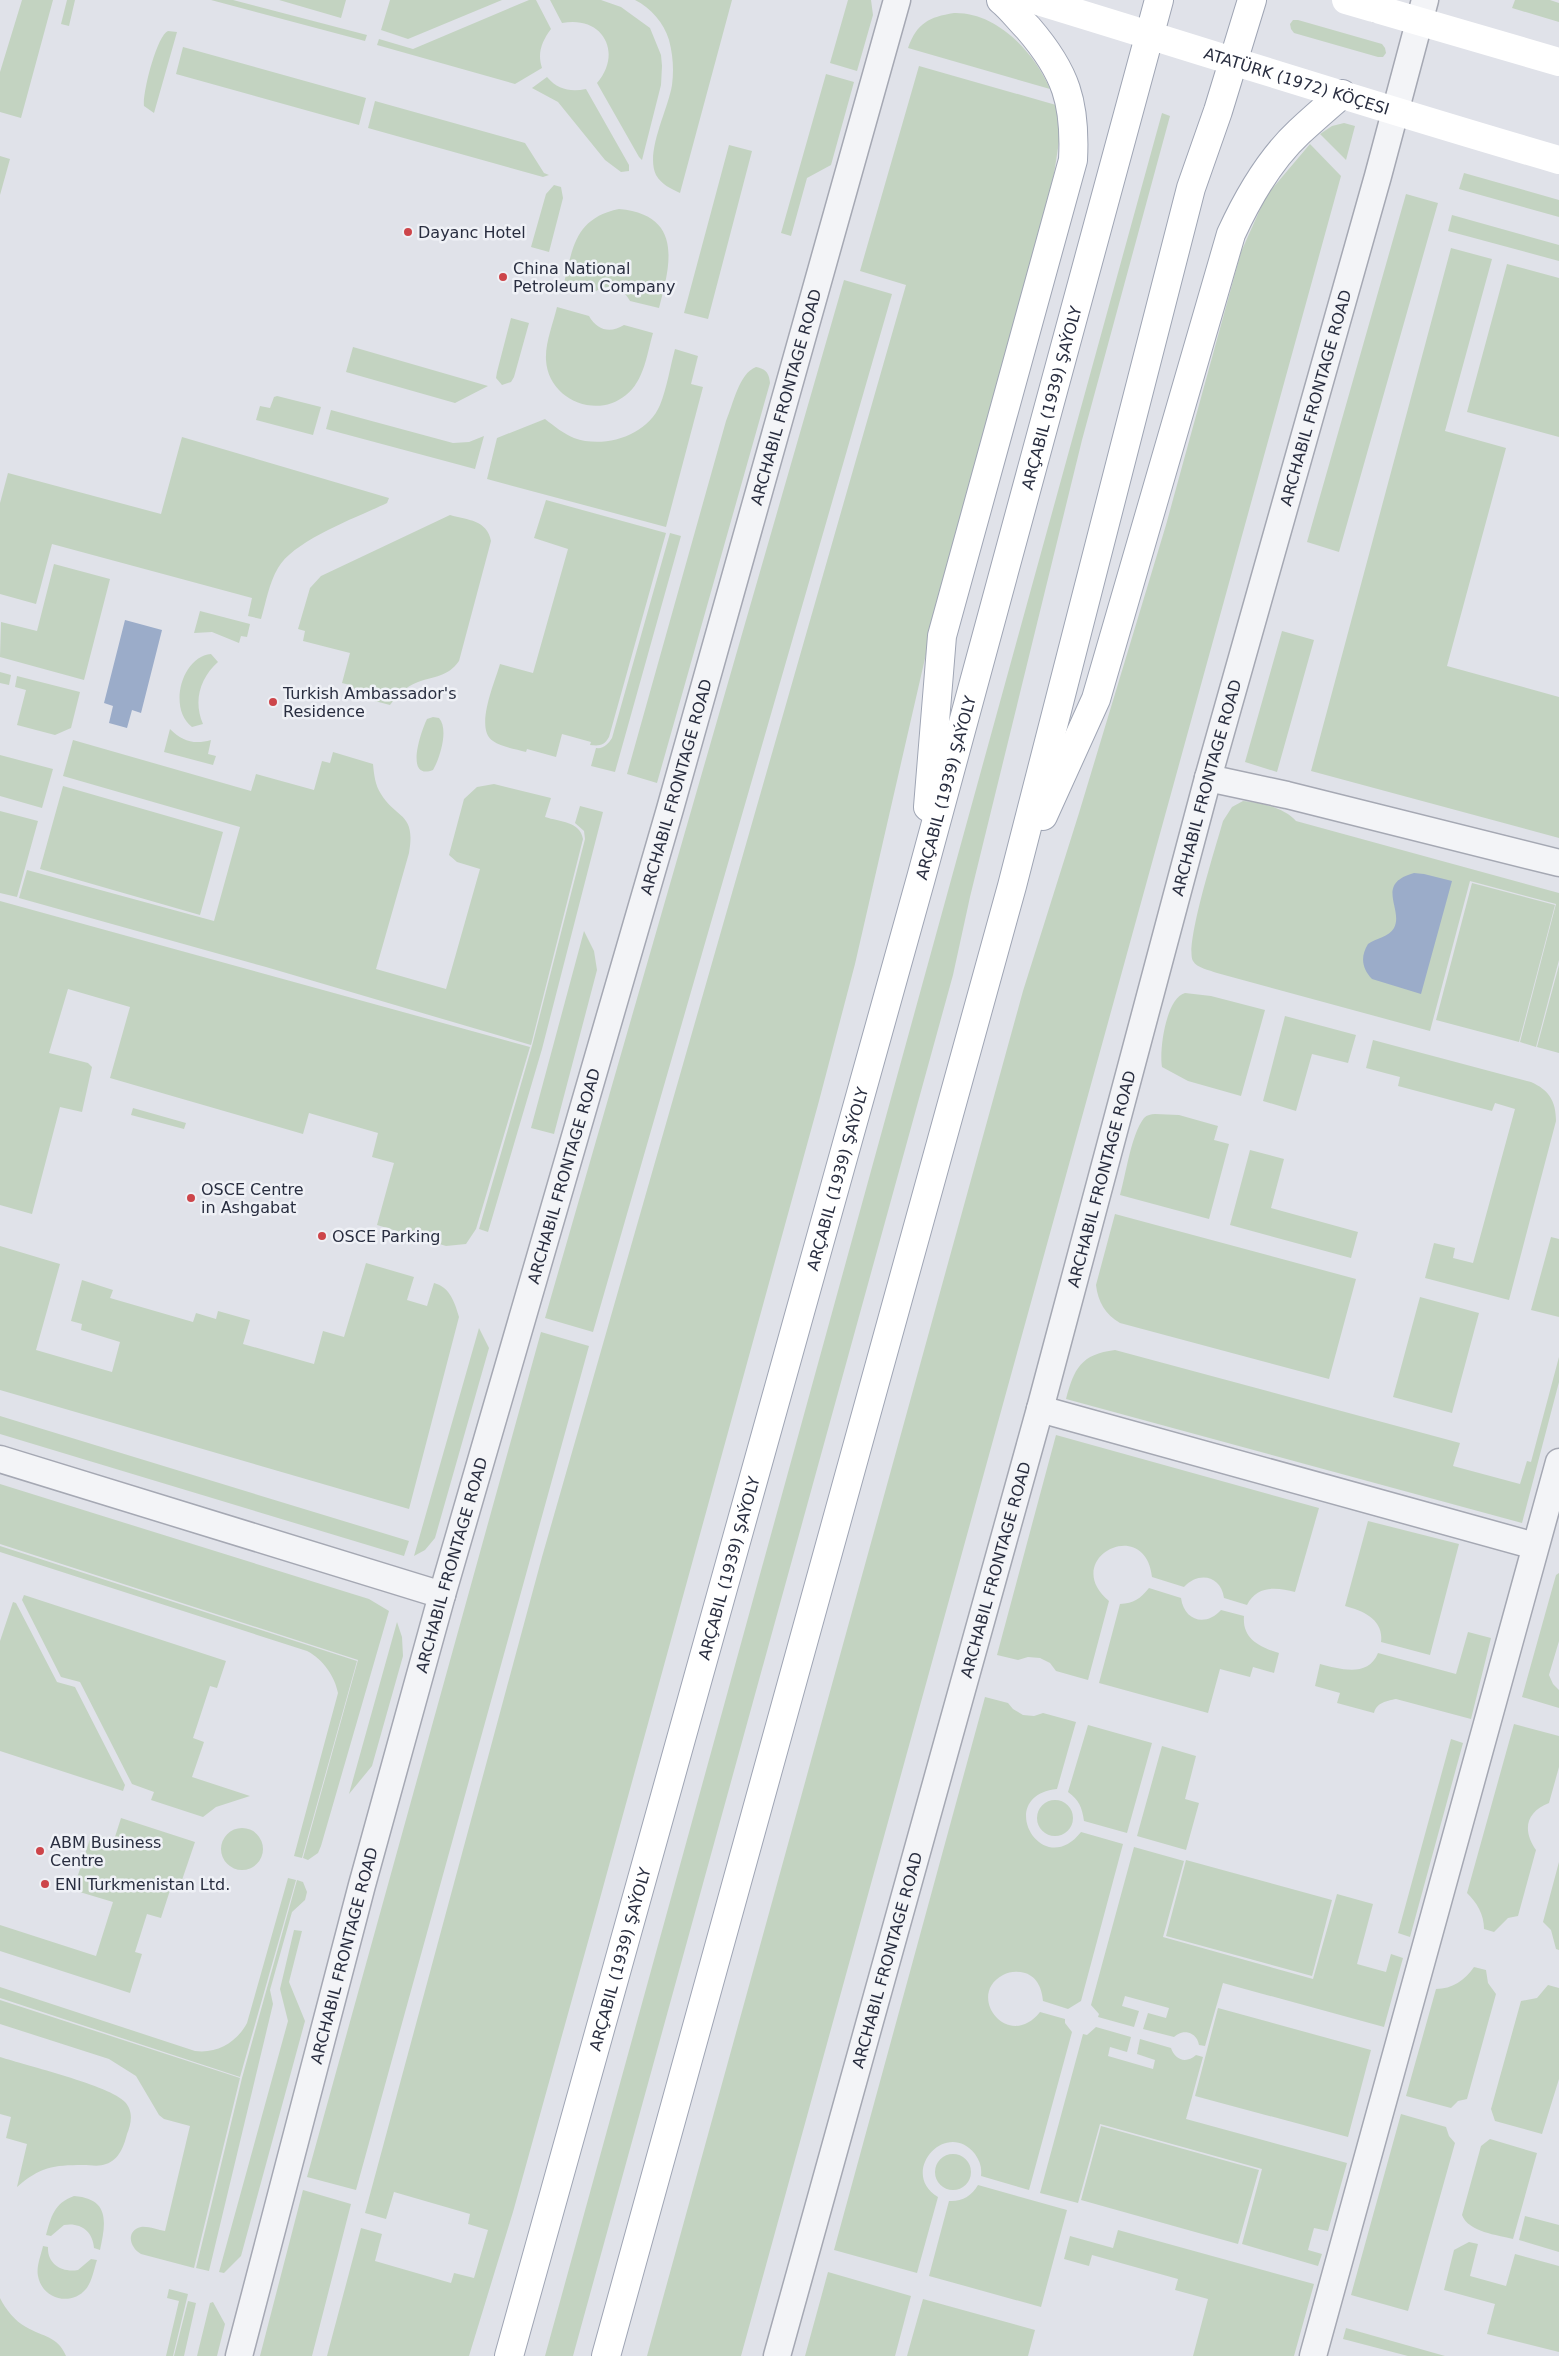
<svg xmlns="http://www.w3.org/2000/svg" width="1559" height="2356" viewBox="0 0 1559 2356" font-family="'DejaVu Sans',sans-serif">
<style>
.green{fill:#c3d3c1}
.water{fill:#9bacc9}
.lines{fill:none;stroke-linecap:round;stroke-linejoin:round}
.minor-casing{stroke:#a5a8b3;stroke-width:29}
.primary-casing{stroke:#9fa5b4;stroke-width:30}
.minor{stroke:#f3f4f7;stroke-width:26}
.secondary{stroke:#fff;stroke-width:28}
.primary{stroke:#fff;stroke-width:28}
.poi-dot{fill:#cd454a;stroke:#eff1f6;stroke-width:2}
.labels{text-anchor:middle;stroke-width:5;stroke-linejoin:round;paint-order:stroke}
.street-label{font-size:16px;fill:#292e40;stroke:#eff1f6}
.poi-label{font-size:16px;fill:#292e40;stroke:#eff1f6;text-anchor:start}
</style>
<rect width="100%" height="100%" fill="#e0e2e9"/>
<path class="green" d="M 22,0 L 53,0 L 21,118 L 0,112 L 0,72 Z
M 67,0 L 75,0 L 69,26 L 61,24 Z
M 211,0 L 233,0 L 367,35 L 365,41 Z
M 279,0 L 346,0 L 341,18 Z
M 390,0 L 502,0 L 408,39 L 381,30 Z
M 529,0 L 536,0 L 551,29 C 542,41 537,53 542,68 L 515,84 L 377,45 L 379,39 L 413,49 Z
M 550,0 L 601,0 L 621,7 L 650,28 L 661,55 L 662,66 L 661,85 L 642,160 L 639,157 L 597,83 C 623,53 603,15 562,23 Z
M 635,0 L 732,0 L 680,193 C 670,188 662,185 656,175 C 645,152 668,110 672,85 C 674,70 673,55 669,40 C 664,23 651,8 635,0 Z
M 848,0 L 871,0 L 873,15 L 857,71 L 830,63 Z
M 1515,0 L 1550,0 L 1559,3 L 1559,22 L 1512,8 Z
M 954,13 C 997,12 1034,52 1050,89 L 908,48 C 917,23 929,17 954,13 Z
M 1293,20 L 1298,20 L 1382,44 L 1385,48 L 1386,53 L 1383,57 L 1378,57 L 1294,33 L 1291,29 L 1290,24 Z
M 168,31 L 177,32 L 154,113 L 144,106 C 142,94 157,35 168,31 Z
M 183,47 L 366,98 L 359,125 L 176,74 Z
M 919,66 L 1056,105 L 1060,135 L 1054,174 L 929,641 L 855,964 L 819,1101 L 599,1902 L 513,2212 L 469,2356 L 327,2356 L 361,2228 L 382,2234 L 375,2261 L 451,2283 L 454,2273 L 474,2278 L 488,2230 L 468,2224 L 470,2214 L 394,2192 L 386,2219 L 365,2213 L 542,1557 L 906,285 L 860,271 Z
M 826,74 L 854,82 L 831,165 L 807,178 L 791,236 L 781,233 Z
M 547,77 C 558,90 571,92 586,89 L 629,165 L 629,171 L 621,172 L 605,160 L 558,102 L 532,88 Z
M 375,101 L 525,143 L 544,173 L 549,175 L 543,177 L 368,128 Z
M 1162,113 L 1170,116 L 1082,440 L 970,897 L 953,975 L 573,2356 L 545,2356 Z
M 1344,123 L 1355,126 L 1346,160 L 1320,134 L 1332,126 Z
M 1310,144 L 1341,176 L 741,2356 L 647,2356 L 1023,991 L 1079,813 L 1166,525 L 1241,252 L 1266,196 Z
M 729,145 L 752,151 L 708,319 L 684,313 Z
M 0,156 L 10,159 L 0,195 Z
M 1464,173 L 1559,200 L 1559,217 L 1459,189 Z
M 554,185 L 561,187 L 563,198 L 549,252 L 531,247 L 546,194 Z
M 1406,194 L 1438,203 L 1339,552 L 1307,542 Z
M 619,209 C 683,215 671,263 659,308 L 630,301 C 622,286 610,283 596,291 L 564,283 C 573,246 576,218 619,209 Z
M 1452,215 L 1559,245 L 1559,261 L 1448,231 Z
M 1451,248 L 1492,259 L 1445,431 L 1506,448 L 1447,666 L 1559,697 L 1559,838 L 1311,771 Z
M 1507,264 L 1559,278 L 1559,437 L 1467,412 Z
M 844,280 L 892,294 L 593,1332 L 545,1318 Z
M 557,307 L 589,316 C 597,330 610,334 624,325 L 653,333 C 647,354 644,381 626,395 C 596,420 548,399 546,360 C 545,343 553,324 557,307 Z
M 511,318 L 529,323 L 514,377 L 511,382 L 502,385 L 496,378 L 497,372 Z
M 353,347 L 488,386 L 455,403 L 346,372 Z
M 675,349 L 698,356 L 691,384 L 703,387 L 666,527 L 487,479 L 497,438 L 545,419 C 554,426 564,434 574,438 C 604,449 647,436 660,405 C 667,388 670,367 675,349 Z
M 756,367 C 766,369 769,373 770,383 L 657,783 L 627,774 L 726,421 C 733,405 739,373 756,367 Z
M 277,396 L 321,407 L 313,435 L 256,420 L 260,406 L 270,408 L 274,397 Z
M 331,410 L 453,443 L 469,442 L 484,436 L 475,469 L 326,429 Z
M 182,437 L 389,498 L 387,503 C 358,517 294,540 278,568 C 269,583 266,602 261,619 L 248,616 L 252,598 L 52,544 L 36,604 L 0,594 L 0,503 L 8,473 L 161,514 Z
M 546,500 L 666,533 L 609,737 C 604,746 599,746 590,745 L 591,742 L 562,734 L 556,757 L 527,749 L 526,752 C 516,749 501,747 493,741 C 474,729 495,682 500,664 L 533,673 L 568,549 L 534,538 Z
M 450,515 C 468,520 487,520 491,541 L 459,661 C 448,677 434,676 418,682 C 405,687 398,695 390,705 L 348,694 L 350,685 L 342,683 L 350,653 L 303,641 L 305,631 L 298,629 L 310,588 L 321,576 Z
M 670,533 L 681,536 L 615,772 L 591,766 L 596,748 C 604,749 608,744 612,738 Z
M 54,564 L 110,579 L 84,680 L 0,657 L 1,622 L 37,631 Z
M 200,611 L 250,624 L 247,637 L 241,636 L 239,643 L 212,632 L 194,633 Z
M 1282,631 L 1314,640 L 1277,772 L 1245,762 Z
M 211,654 L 218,662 C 200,678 193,701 203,724 L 192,727 C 168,709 181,657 211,654 Z
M 0,672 L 11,675 L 9,685 L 0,683 Z
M 17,676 L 80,692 L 71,728 L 55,735 L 17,725 L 26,690 L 15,687 Z
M 433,717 L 439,718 C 449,729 440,758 433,770 C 404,781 421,731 427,719 Z
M 170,729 C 182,741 194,745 211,740 L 208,754 L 216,756 L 213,765 L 164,752 Z
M 73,740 L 251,791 L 256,774 L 314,790 L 322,761 L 330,763 L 333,752 L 373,764 C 374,774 375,785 381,794 C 397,820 416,812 409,853 L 376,969 L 446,989 L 480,869 L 457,862 L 449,855 L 464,799 L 477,787 L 494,784 L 551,798 L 545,817 C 560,822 580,821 583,839 L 531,1045 L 266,967 L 19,898 L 27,870 L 214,921 L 240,827 L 63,776 Z
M 0,755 L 53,769 L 42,808 L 0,796 Z
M 63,786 L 223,832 L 200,915 L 40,869 Z
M 1243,801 C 1259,802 1285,808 1296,821 L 1559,893 L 1559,960 L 1536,1047 L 1520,1042 L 1556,904 L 1470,881 L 1430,1031 L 1217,973 C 1209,970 1197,968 1193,961 C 1184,946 1217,843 1223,821 L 1232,807 Z
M 580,806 L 603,812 L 542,1049 L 488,1232 L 479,1229 L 532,1046 L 585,839 L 584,831 L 575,823 Z
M 0,811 L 38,821 L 17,897 L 0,893 Z
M 1472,883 L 1555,905 L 1519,1042 L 1436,1020 Z
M 0,901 L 530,1047 L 476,1229 L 466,1244 L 446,1246 L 377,1225 L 394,1163 L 372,1157 L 378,1133 L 309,1113 L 303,1134 L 110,1078 L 130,1007 L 68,989 L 49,1053 L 88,1063 L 92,1067 L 82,1112 L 60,1107 L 32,1214 L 0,1205 Z
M 584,931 L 594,951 L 597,970 L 554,1134 L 531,1128 Z
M 1559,965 L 1559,1053 L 1537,1047 Z
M 1185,993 L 1211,996 L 1265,1010 L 1241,1096 L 1188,1081 L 1162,1067 C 1159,1050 1166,998 1185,993 Z
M 1285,1016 L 1356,1035 L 1348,1063 L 1312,1054 L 1296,1111 L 1263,1101 Z
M 1373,1040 L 1531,1082 C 1549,1090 1556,1101 1556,1121 L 1509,1300 L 1425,1278 L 1434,1243 L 1455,1248 L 1453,1258 L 1473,1263 L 1515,1109 L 1495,1103 L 1492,1111 L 1398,1086 L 1400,1077 L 1366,1068 Z
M 133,1108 L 186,1123 L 184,1129 L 131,1115 Z
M 1155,1114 L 1179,1115 L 1218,1126 L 1214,1140 L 1229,1144 L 1209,1219 L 1120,1195 C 1126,1174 1131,1135 1144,1118 C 1147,1115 1151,1114 1155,1114 Z
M 1250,1150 L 1284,1159 L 1271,1208 L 1358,1232 L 1351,1258 L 1230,1225 Z
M 1115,1214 L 1356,1279 L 1329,1379 L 1120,1323 C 1105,1314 1098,1302 1096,1285 Z
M 1551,1237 L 1559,1239 L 1559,1317 L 1531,1310 Z
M 0,1246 L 60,1264 L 36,1350 L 112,1372 L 120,1342 L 81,1330 L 82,1324 L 71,1321 L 82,1280 L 113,1290 L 110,1298 L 193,1322 L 196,1313 L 216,1319 L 218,1311 L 250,1320 L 243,1344 L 314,1364 L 323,1331 L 344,1337 L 366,1263 L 414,1277 L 407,1300 L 427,1306 L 434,1283 C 450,1287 455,1303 459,1317 L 409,1509 L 0,1390 Z
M 1420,1297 L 1479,1313 L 1452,1413 L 1393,1397 Z
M 479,1328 L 489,1348 L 435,1538 L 425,1550 L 414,1556 Z
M 541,1332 L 589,1346 L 356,2190 L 307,2177 Z
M 1115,1350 L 1460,1443 L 1453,1466 L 1520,1484 L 1527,1461 L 1531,1462 L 1559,1357 L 1559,1382 L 1522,1523 L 1066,1399 C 1074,1369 1081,1354 1115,1350 Z
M 0,1416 L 409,1541 L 404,1556 L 0,1434 Z
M 1056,1435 L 1319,1508 L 1295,1592 C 1277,1587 1257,1585 1247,1605 L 1224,1598 C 1221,1576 1199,1571 1184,1587 L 1152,1577 C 1145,1514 1059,1559 1109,1601 L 1088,1680 L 1056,1671 L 1050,1663 L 1040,1658 L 1028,1657 L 1018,1660 L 997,1655 Z
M 0,1484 L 369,1599 L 389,1611 L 321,1846 L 318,1853 L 308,1860 L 303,1858 L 358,1660 L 0,1544 Z
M 1368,1521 L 1459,1544 L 1430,1655 L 1381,1642 C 1384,1620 1364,1611 1345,1606 Z
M 0,1546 L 357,1661 L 302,1858 L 294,1856 L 338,1693 C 335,1677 323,1659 307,1651 L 0,1552 Z
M 1559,1573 L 1559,1641 L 1549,1675 L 1553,1684 L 1559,1690 L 1559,1708 L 1522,1697 L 1556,1575 Z
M 1149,1588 L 1181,1598 C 1184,1621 1206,1627 1221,1610 L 1244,1616 C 1242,1639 1260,1647 1279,1653 L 1274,1673 L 1253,1667 L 1250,1677 L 1220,1669 L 1208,1713 L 1099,1683 L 1120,1604 C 1134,1603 1140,1599 1149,1588 Z
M 24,1595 L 226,1661 L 217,1688 L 210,1686 L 193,1738 L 204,1742 L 192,1777 L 250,1796 L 216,1807 L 203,1817 L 151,1800 L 154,1792 L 132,1784 L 80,1682 L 61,1677 L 22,1600 Z
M 13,1602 L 16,1603 L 57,1682 L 75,1687 L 125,1785 L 123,1791 L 0,1751 L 0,1641 Z
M 397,1622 L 402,1637 L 403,1656 L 372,1766 L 349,1794 Z
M 1468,1632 L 1491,1638 L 1471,1719 L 1396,1699 C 1387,1701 1377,1702 1374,1713 L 1337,1703 L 1340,1693 L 1315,1686 L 1320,1664 C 1340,1669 1368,1678 1378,1653 L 1456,1674 Z
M 985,1697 L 1008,1703 L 1013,1709 L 1023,1715 L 1034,1716 L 1043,1713 L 1076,1722 L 1057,1789 C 993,1796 1042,1882 1081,1832 L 1123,1844 L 1081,2001 L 1068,2009 L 1043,2001 C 1042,1990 1038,1977 1025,1973 C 1018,1971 1010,1971 1003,1975 C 965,1995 1008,2052 1040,2012 L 1065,2019 L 1065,2023 L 1072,2032 L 1029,2190 L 981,2176 C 982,2168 980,2161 975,2154 C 946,2118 898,2173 938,2197 L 917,2273 L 834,2250 Z
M 1514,1724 L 1559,1736 L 1559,1767 L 1549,1803 C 1526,1812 1522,1830 1536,1850 L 1518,1916 L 1508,1918 L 1494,1932 L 1484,1929 C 1484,1914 1477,1903 1467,1893 Z
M 1088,1725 L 1152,1743 L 1127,1833 L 1084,1821 C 1082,1807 1079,1800 1068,1792 Z
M 1451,1739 L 1463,1743 L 1410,1937 L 1398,1933 Z
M 1162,1746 L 1196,1756 L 1185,1799 L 1199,1803 L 1186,1850 L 1137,1836 Z
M1037 1818a18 18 0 1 1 36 0a18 18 0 1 1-36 0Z
M 121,1818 L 195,1842 L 182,1880 L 174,1878 L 161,1918 L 147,1914 L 135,1952 L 142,1954 L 130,1993 L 0,1951 L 0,1925 L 96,1956 L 113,1902 L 73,1890 L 92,1833 L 114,1840 Z
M221 1849a21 21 0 1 1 42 0a21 21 0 1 1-42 0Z
M 1134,1847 L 1184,1861 L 1163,1937 L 1313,1979 L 1337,1894 L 1373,1904 L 1357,1964 L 1386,1972 L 1391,1954 L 1403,1958 L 1384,2027 L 1223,1983 L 1205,2046 L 1199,2045 C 1197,2032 1183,2028 1174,2037 L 1143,2029 L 1148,2013 L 1166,2018 L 1169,2008 L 1125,1996 L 1122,2006 L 1139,2011 L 1134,2027 L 1098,2017 L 1099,2014 L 1091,2005 Z
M 1186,1860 L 1332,1900 L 1312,1976 L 1166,1936 Z
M 1559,1862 L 1559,1950 L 1556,1949 L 1551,1930 L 1543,1922 Z
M 288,1878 L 296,1880 L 240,2077 L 0,1998 L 0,1987 L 195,2051 C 217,2054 237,2042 247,2023 Z
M 297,1880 L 303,1882 L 307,1892 L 305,1900 L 292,1912 L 270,1990 L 273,2004 L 209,2271 L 196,2268 L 242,2078 Z
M 294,1930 L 302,1931 L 289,1982 L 305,2021 L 241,2256 L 224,2273 L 219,2272 L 288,2021 L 280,1989 Z
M 1474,1967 L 1486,1970 L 1488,1983 L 1496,1994 L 1467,2099 L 1458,2101 L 1451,2108 L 1406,2096 L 1436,1989 C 1452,1989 1465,1980 1474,1967 Z
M 1548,1985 L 1559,1988 L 1559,2079 L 1542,2134 L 1495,2121 L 1491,2109 L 1521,2001 L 1537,1998 Z
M 0,2000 L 240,2078 L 194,2268 L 141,2254 C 130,2248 125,2231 141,2227 C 148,2226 158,2230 165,2231 L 190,2126 L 164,2119 L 159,2115 L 136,2076 L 109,2059 L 0,2024 Z
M 1218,2008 L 1371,2050 L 1348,2137 L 1195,2096 Z
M 1096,2027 L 1131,2037 L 1127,2052 L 1110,2047 L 1108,2056 L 1153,2069 L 1155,2060 L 1137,2054 L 1140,2039 L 1171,2048 C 1175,2060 1186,2064 1196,2055 L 1203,2057 L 1186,2119 L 1347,2163 L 1328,2231 L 1314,2228 L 1308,2250 L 1322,2254 L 1318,2266 L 1242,2244 L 1262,2169 L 1100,2124 L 1078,2203 L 1040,2193 L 1083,2034 L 1087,2035 Z
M 0,2057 C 25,2065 111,2086 125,2102 C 134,2112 131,2124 127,2134 C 124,2146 119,2160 106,2164 C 99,2167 90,2165 83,2165 C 53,2165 40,2167 17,2187 L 27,2144 L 6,2138 L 11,2117 L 0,2114 Z
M 1401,2114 L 1446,2127 L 1449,2136 L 1455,2143 L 1408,2311 L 1351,2295 Z
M 1101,2126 L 1259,2170 L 1238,2244 L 1081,2200 Z
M 1490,2139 L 1537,2153 L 1513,2239 C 1498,2235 1468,2232 1462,2215 L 1481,2146 Z
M935 2172a18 18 0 1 1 36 0a18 18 0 1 1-36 0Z
M 978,2185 L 1067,2210 L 1041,2307 L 929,2276 L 949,2201 C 961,2202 972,2196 978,2185 Z
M 303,2190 L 351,2204 L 312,2356 L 260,2356 Z
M 74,2196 C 110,2199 106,2222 100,2250 L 94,2248 C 93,2231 80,2222 64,2225 L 51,2236 L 46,2235 C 51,2217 54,2203 74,2196 Z
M 1525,2216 L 1559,2225 L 1559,2252 L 1519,2240 Z
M 1118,2230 L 1314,2284 L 1294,2356 L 1193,2356 L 1208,2299 L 1175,2290 L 1178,2279 L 1092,2255 L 1089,2266 L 1064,2259 L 1070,2236 L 1113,2248 Z
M 1469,2242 L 1478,2244 L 1470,2276 L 1506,2286 L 1515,2254 L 1559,2266 L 1559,2352 L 1487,2334 L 1495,2304 L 1444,2290 L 1454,2250 Z
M 43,2246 L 48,2247 C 47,2264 62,2273 78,2270 L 91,2259 L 97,2260 C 94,2269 92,2282 86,2289 C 71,2307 42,2299 38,2276 C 36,2267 41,2255 43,2246 Z
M 828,2272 L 911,2296 L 895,2356 L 805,2356 Z
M 169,2289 L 188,2294 L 173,2356 L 166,2356 L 179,2301 L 167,2298 Z
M 0,2298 C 6,2310 15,2321 26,2327 C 43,2337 58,2336 66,2356 L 0,2356 Z
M 923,2299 L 1035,2330 L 1028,2356 L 907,2356 Z
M 188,2301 L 196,2303 L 184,2356 L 174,2356 Z
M 213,2302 L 225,2324 L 217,2356 L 197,2356 L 210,2303 Z
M 1346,2328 L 1445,2356 L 1408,2356 L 1343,2339 Z"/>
<path class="water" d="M 125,620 L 162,630 L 141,713 L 132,710 L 127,728 L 109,723 L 113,706 L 104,703 Z
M 1414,873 L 1424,874 L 1452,881 L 1421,994 L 1372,979 C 1362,968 1360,957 1368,944 C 1376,938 1389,937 1394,928 C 1404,909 1374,884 1414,873 Z"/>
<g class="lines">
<g class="minor-casing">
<g id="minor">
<path d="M 1208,778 L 1287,795 L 1559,863"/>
<path d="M 1040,1409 L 1535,1546"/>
<path d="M 0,1459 L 442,1595"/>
<path id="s1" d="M 239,2356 L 362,1885 L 442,1595 L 670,809 L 897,0"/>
<path id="s2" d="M 777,2356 L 1040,1409 L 1208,778 L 1378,176 L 1425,0"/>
<path d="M 1313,2356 L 1559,1462"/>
</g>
</g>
<g class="primary-casing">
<g id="primary">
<path d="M 1373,0 L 1377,8"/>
<path d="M 928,807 L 942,636 L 1073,160 C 1076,103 1066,72 1028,28 C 1019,19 1011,8 1001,0"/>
<path d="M 1043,816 L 1096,699 L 1231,234 C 1248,197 1269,160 1299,132 C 1313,119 1328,106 1342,94"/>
<path id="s4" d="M 509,2356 L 921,878 L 1159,0"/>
<path d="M 606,2356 L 1012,886 L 1191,188 L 1218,111 L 1252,0"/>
</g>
</g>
<use href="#minor" class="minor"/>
<g class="secondary">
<path id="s3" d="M 1035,0 C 1209,53 1383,109 1559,160"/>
<path d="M 1346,0 L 1559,62"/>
</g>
<use href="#primary" class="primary"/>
</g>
<g class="poi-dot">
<circle cx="408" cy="232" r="5"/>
<circle cx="503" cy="277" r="5"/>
<circle cx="273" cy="702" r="5"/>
<circle cx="191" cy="1198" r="5"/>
<circle cx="322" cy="1236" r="5"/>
<circle cx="40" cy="1851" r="5"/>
<circle cx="45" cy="1884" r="5"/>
</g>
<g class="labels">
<g class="street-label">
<text dy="6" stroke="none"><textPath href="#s3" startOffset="274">ATATÜRK (1972) KÖÇESI</textPath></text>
<text dy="6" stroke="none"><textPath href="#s4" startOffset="2032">ARÇABIL (1939) ŞAÝOLY</textPath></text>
<text dy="6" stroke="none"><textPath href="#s2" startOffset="2031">ARCHABIL FRONTAGE ROAD</textPath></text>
<text dy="6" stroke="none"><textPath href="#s1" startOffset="2034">ARCHABIL FRONTAGE ROAD</textPath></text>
<text dy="6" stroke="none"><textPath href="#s2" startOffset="1626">ARCHABIL FRONTAGE ROAD</textPath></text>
<text dy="6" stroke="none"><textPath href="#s1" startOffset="1629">ARCHABIL FRONTAGE ROAD</textPath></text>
<text dy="6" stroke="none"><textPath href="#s4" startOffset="1628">ARÇABIL (1939) ŞAÝOLY</textPath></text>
<text dy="6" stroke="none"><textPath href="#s1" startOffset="1224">ARCHABIL FRONTAGE ROAD</textPath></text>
<text dy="6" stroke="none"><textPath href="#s2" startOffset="1221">ARCHABIL FRONTAGE ROAD</textPath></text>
<text dy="6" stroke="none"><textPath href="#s4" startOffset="1222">ARÇABIL (1939) ŞAÝOLY</textPath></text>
<text dy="6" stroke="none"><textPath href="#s1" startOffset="819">ARCHABIL FRONTAGE ROAD</textPath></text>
<text dy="6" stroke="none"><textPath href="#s4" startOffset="818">ARÇABIL (1939) ŞAÝOLY</textPath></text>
<text dy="6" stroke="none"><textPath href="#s2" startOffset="816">ARCHABIL FRONTAGE ROAD</textPath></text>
<text dy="6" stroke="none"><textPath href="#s1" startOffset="414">ARCHABIL FRONTAGE ROAD</textPath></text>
<text dy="6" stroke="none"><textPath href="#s4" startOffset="412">ARÇABIL (1939) ŞAÝOLY</textPath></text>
<text dy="6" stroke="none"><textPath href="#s2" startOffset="411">ARCHABIL FRONTAGE ROAD</textPath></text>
</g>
<g class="poi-label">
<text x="418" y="238">Dayanc Hotel</text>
<text x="513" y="274">China National<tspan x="513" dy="18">Petroleum Company</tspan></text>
<text x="283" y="699">Turkish Ambassador's<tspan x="283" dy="18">Residence</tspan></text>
<text x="201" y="1195">OSCE Centre<tspan x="201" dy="18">in Ashgabat</tspan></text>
<text x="332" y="1242">OSCE Parking</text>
<text x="50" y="1848">ABM Business<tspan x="50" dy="18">Centre</tspan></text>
<text x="55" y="1890">ENI Turkmenistan Ltd.</text>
</g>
</g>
</svg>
